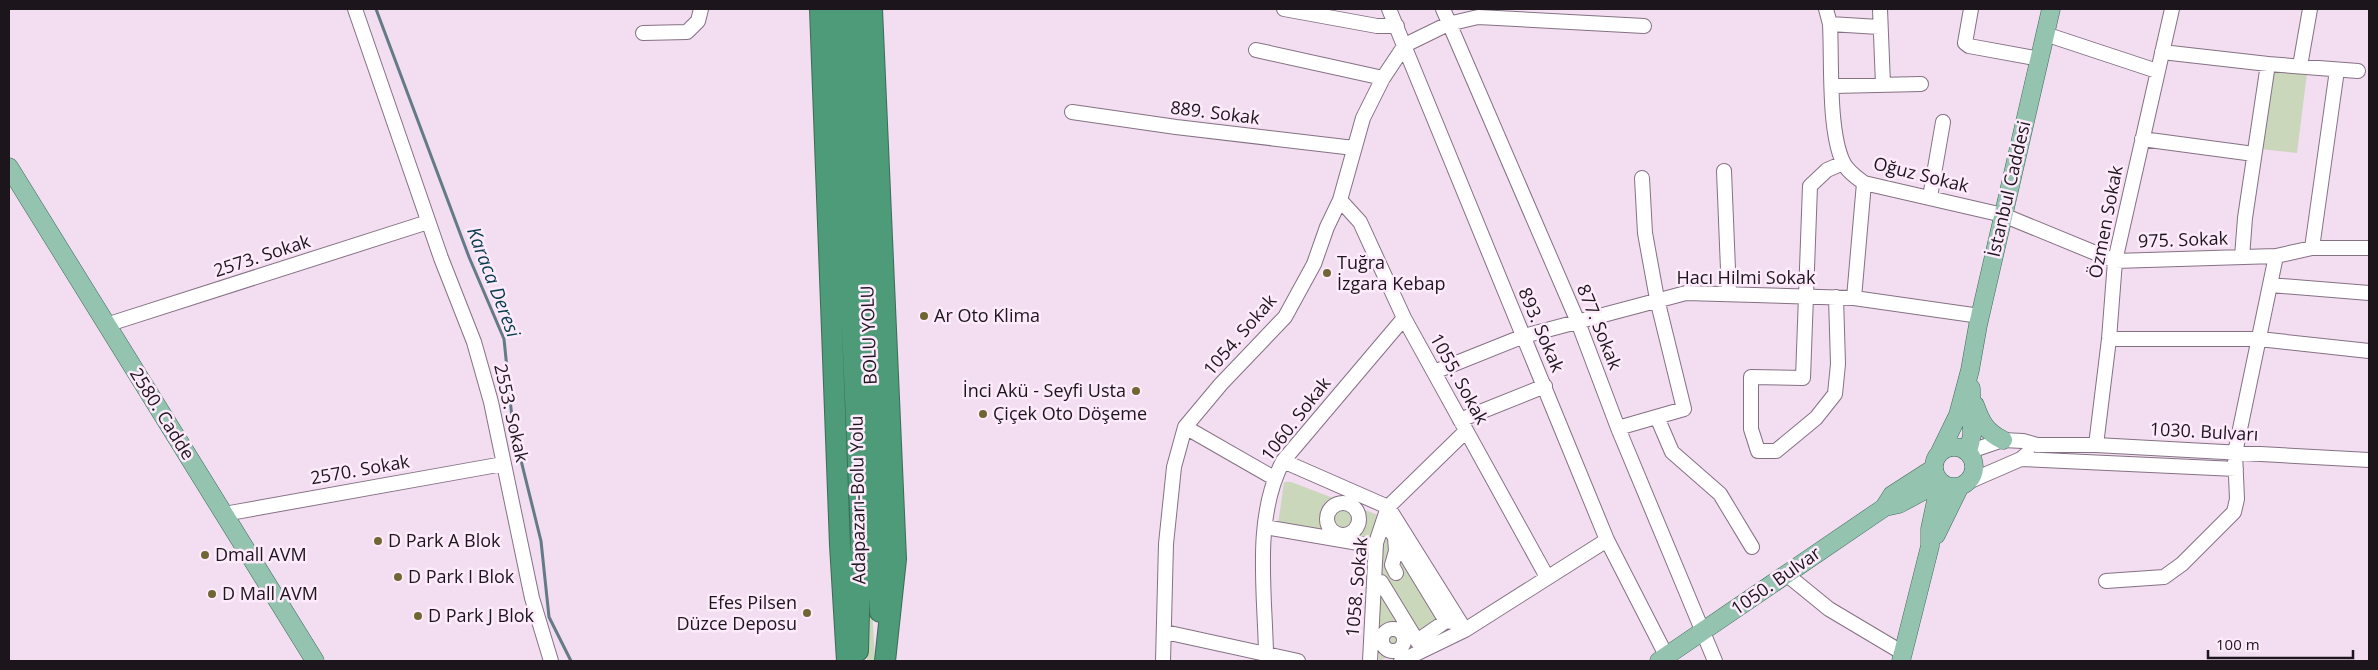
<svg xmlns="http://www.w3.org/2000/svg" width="2378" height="670" viewBox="0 0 2378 670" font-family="'Open Sans',sans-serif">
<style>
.green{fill:#cbd7bb}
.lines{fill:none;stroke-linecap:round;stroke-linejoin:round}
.stream{stroke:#647a86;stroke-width:3}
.minor-casing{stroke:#857184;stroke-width:16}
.major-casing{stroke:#3c6c58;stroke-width:19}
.highway-casing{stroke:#3c6c58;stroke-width:22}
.minor{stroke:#fff;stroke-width:14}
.major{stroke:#94c3af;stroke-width:18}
.highway{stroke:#4d9b79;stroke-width:20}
.poi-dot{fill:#716633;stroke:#fdebfc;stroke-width:2}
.labels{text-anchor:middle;stroke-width:5;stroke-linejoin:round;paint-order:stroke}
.street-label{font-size:18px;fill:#1d151c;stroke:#fdebfc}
.poi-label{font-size:18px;fill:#1d151c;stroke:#fdebfc;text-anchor:start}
.water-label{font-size:19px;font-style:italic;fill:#073c4c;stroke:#fdebfc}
</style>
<rect width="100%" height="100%" fill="#f2ddf1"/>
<path class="green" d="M 2271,69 L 2307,73 L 2297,153 L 2260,149 Z
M 1284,482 L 1291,482 L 1378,515 L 1379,522 L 1368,542 L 1278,525 Z
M 1397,526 L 1457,627 L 1379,661 L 1380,561 L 1384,535 Z
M 870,571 L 875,661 L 867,661 Z"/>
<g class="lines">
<path class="stream" d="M 376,9 L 469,257 L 504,339 L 513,428 L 541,541 L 549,617 L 571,661"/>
<g class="minor-casing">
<path id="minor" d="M 355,9 L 441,258 L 474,342 L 491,402 L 532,598 L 551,661
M 1284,9 L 1377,26 L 1397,26
M 1389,9 L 1607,540 L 1669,661
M 1443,9 L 1578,322 L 1618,428 L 1715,661
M 1826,9 L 1830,24 C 1832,61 1828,130 1843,162 C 1847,171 1856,177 1864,183 L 2003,215 L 2115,261 L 2276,256 L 2312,248 L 2369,248
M 1880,9 L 1883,85
M 1971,9 L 1965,43 L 1969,46 L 2040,59
M 1830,24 L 1879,27
M 643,33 L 687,32 L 698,21 L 701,9
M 2045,34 L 2157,71
M 1256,50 L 1383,78
M 2162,52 L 2268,64 L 2358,71
M 2300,66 L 2310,9
M 1833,86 L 1921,84
M 1072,112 L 1176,127 L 1354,148
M 2142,139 L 2254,154
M 1724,171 L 1729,294
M 1930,197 L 1943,122
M 1340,200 L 1360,222 L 1404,318 L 1547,577
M 2312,248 L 2337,70
M 2242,257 L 2245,218 L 2268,64
M 2270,285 L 2369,293
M 1836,297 L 1838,364 L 1835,394 L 1816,418 L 1776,451 L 1758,451 L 1751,429 L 1751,377 L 1803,378 L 1810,186 L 1827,170 L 1843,163
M 1854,298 L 1864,183
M 106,325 L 428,222
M 2109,339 L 2259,339 L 2369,351
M 1434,372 L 1524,336 L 1686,293 L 1854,298 L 1980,316
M 1657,417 L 1672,452 L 1720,494 L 1752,547
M 1460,420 L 1545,386
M 1185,427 L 1274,478
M 1618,428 L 1684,409 L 1657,299 L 1645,233 L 1642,178
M 2096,445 L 2109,339 L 2115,261 L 2172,9
M 1968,452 L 2003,440 L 2023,441 L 2037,445 L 2096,445 L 2369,460
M 2021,459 L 2236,469
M 1283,461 L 1388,507 L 1465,630
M 1968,482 L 2021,459 L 2027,454
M1327 519a16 16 0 1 1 32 0a16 16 0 1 1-32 0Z
M 224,514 L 503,464
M 1383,522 L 1393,534 L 1446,621 L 1460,623
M 1265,527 L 1376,546
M 1395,538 L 1396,551 L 1392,565 L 1396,573
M 1786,574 L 1829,609 L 1903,653
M 2106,581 L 2164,577 L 2182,564 L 2234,512 L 2237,499 L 2235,453 L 2276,256
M 1374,582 L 1381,582 L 1417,641 L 1446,621
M1382 640a11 11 0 1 1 22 0a11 11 0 1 1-22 0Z
M 1165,632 L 1298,661
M 1266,654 C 1265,592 1253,518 1283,461 L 1404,318
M 1163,661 L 1166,544 L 1174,467 L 1185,427 L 1221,384 L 1285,317 L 1314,264 L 1327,227 L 1340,200 L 1363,118 L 1383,78 L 1405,45 L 1448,24 L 1478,17 L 1644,26
M 1370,661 L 1376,543 L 1388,507 L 1466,431
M 1401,661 L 1465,630 L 1607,540"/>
</g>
<g class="major-casing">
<path id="major" d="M 9,167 L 315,661
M 1975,405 C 1981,422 1986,432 2003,440
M1934 467a20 20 0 1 1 40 0a20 20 0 1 1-40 0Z
M 1940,452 L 1958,415 L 1970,370 L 1978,325 L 2051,9
M 1968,452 L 1972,435 L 1971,388
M 1885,506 L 1892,495 L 1934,468
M 1936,535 L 1960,486
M 1659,661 L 1885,507 L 1899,504 L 1940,482
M 1901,661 L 1930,546 L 1930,529 L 1940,482"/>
</g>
<g class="highway-casing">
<path id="highway" d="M 820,9 L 840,545 L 847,661
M 838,9 L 861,534 L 858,651
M 855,9 L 880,612
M 872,9 L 896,559 L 885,661"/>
</g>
<use href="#minor" class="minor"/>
<use href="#major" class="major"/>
<use href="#highway" class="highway"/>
</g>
<g class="poi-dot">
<circle cx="1327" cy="273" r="5"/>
<circle cx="924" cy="316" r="5"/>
<circle cx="1136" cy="391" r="5"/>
<circle cx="983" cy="414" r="5"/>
<circle cx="378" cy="541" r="5"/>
<circle cx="205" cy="555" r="5"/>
<circle cx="398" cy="577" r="5"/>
<circle cx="212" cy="594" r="5"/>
<circle cx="807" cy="613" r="5"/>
<circle cx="418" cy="616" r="5"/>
</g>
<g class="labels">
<g class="street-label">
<text transform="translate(1215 113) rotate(7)" y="6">889. Sokak</text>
<text transform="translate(1921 175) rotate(14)" y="6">Oğuz Sokak</text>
<text transform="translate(2009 189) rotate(-77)" y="6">İstanbul Caddesi</text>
<text transform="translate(2106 222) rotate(-79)" y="6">Özmen Sokak</text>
<text transform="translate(2183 240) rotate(-2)" y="6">975. Sokak</text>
<text transform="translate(262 256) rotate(-18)" y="6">2573. Sokak</text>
<text x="1746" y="284">Hacı Hilmi Sokak</text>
<text transform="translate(1599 327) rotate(68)" y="6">877. Sokak</text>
<text transform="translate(1541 330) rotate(67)" y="6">893. Sokak</text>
<text transform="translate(869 335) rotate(-92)" y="6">BOLU YOLU</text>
<text transform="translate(1240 335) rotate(-49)" y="6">1054. Sokak</text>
<text transform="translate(1459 379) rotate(61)" y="6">1055. Sokak</text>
<text transform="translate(511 413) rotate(77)" y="6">2553. Sokak</text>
<text transform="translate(162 414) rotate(58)" y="6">2580. Cadde</text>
<text transform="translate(1296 419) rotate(-52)" y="6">1060. Sokak</text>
<text transform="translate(2204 432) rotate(3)" y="6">1030. Bulvarı</text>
<text transform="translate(360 470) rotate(-10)" y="6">2570. Sokak</text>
<text transform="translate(858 500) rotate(-91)" y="6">Adapazarı-Bolu Yolu</text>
<text transform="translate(1776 581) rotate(-35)" y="6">1050. Bulvar</text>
<text transform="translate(1357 587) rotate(-85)" y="6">1058. Sokak</text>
</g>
<g class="poi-label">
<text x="1337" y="269">Tuğra<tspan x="1337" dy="21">İzgara Kebap</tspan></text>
<text x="934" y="322">Ar Oto Klima</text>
<text x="1126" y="397" text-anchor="end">İnci Akü - Seyfi Usta</text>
<text x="993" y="420">Çiçek Oto Döşeme</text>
<text x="388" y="547">D Park A Blok</text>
<text x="215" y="561">Dmall AVM</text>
<text x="408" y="583">D Park I Blok</text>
<text x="222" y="600">D Mall AVM</text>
<text x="797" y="609" text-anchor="end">Efes Pilsen<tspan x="797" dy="21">Düzce Deposu</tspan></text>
<text x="428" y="622">D Park J Blok</text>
</g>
<g class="water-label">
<text transform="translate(494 282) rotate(69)" y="7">Karaca Deresi</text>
</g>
</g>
<rect width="2378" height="670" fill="none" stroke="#1d151c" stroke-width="20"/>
<path d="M2208 650v8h145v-8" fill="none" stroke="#1d151c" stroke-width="2.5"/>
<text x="2216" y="650" font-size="15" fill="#1d151c" stroke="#fdebfc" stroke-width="4" paint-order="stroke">100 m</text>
</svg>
